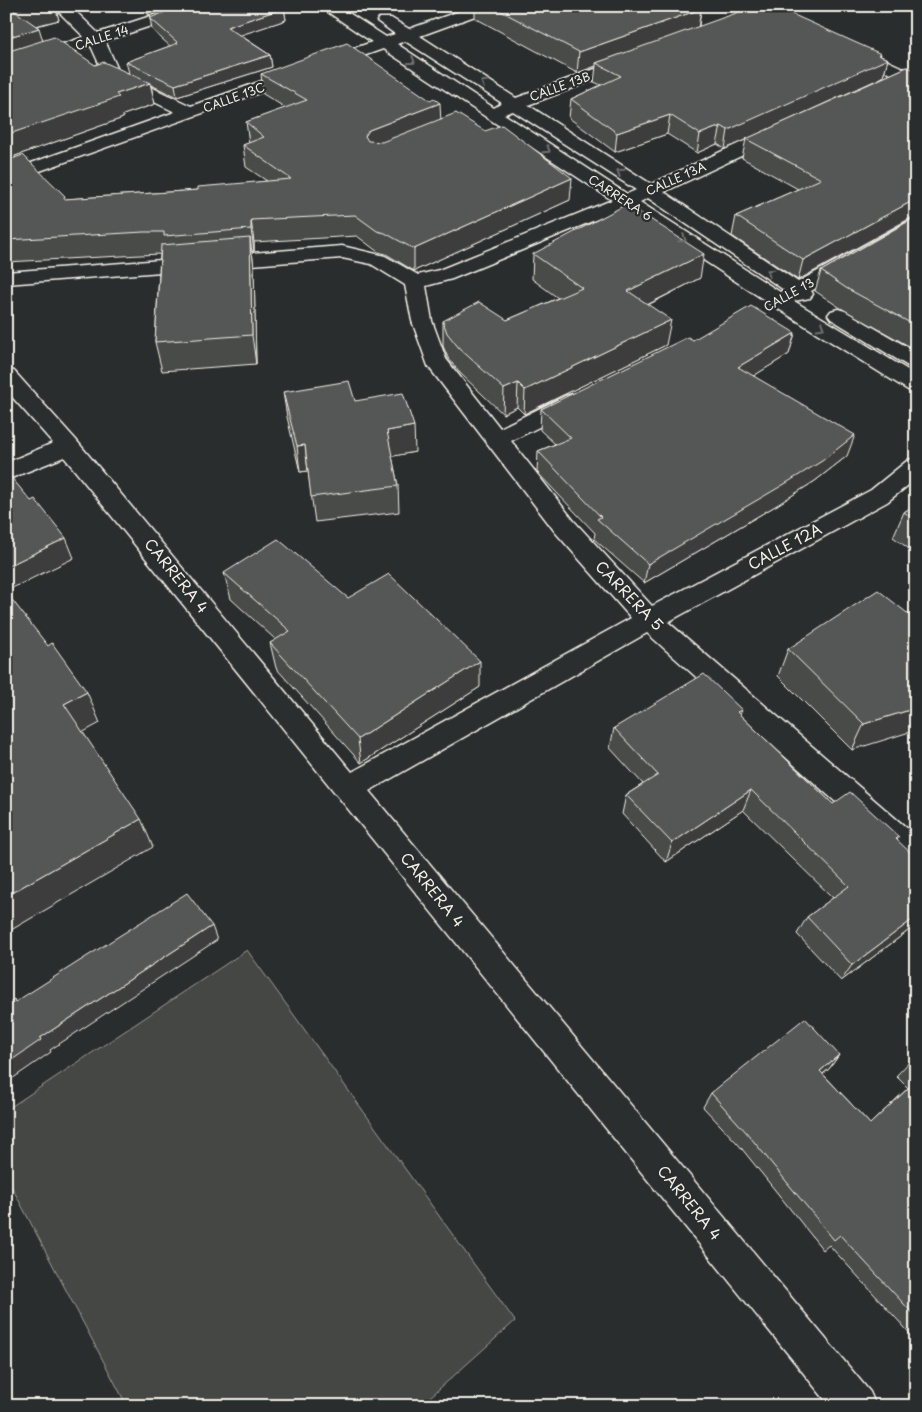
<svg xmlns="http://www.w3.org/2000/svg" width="922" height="1412" viewBox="0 0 922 1412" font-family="'Playpen Sans',sans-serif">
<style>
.green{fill:#444645;stroke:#9c9c96}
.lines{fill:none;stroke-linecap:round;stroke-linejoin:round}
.minor-casing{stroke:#f4f1e8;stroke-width:3}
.minor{fill:#2a2d2e;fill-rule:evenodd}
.wall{fill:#494b4a;stroke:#f4f1e8}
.shaded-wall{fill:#3c3d3c;stroke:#f4f1e8}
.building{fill:#555756;stroke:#f4f1e8}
.oneway{stroke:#71726f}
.labels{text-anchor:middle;stroke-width:4.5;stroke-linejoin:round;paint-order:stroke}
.far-street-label{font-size:12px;fill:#f4f1e8;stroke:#2a2d2e}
.street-label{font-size:15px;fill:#f4f1e8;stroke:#2a2d2e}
</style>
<rect width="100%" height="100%" fill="#2a2d2e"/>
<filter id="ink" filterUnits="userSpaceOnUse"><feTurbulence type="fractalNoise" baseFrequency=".02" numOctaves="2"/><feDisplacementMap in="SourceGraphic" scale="10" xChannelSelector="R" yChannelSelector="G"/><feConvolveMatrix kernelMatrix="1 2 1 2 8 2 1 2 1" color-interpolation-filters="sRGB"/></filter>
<g filter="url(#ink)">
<path class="green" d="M 247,950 L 515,1321 L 420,1406 L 127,1406 L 6,1176 L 6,1110 Z"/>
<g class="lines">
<g class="minor-casing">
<path id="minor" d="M 53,6 L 70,6 L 98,33 L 182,6 L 206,6 L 203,9 L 105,41 L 119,72 L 191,106 L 372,42 L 319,6 L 338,6 L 386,37 L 395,34 L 377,21 L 379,18 L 391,18 L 409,29 L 474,6 L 497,6 L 494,9 L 420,36 L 516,98 L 625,58 L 637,58 L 639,61 L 637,64 L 528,105 L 651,184 L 772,128 L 784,128 L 787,132 L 784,136 L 664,192 L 798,282 L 916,217 L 916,231 L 811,291 L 813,294 L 810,298 L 794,301 L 916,375 L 916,392 L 908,390 L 772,305 L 624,208 L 452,279 L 426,286 L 432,321 L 446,359 L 500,428 L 565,396 L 573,394 L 581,396 L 584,401 L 581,406 L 511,441 L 574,521 L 652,606 L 871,490 L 908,460 L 916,458 L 916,479 L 887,502 L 668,622 L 916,836 L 916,868 L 905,864 L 647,633 L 369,791 L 870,1392 L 876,1406 L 830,1406 L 64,457 L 6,480 L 6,463 L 53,443 L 6,390 L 6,369 L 14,371 L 76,440 L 352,772 L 631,618 L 556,533 L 428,366 L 412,321 L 405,285 L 371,264 L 342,258 L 6,284 L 6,272 L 342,246 L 385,256 L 418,275 L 439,270 L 612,200 L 383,49 L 6,183 L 6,172 L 175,112 L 106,79 L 91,46 L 6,73 L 6,63 L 84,37 ZM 405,41 L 502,103 L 494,108 L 397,44 ZM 513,111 L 636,190 L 627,194 L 504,114 ZM 648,198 L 784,290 L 780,292 L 640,202 Z
M 853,45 L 916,74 L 916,86 L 847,53 L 845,50 L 847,47 Z
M 838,309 L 845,311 L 916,352 L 916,368 L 908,366 L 831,319 L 828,315 L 831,311 Z"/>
</g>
<use href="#minor" class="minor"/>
</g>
<path class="wall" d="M 6,6 L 55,6 L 59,20 L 37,26 L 43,41 L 95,65 L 129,73 L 126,62 L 170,46 L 152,30 L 150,18 L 284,8 L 286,20 L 240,35 L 270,55 L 272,67 L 177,97 L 151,85 L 155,104 L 123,115 L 123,118 L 15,156 L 15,158 L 66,199 L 198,190 L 267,181 L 246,167 L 243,145 L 249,143 L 246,122 L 286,108 L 263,94 L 261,74 L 440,119 L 570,200 L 414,271 L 386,254 L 378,252 L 357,236 L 254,242 L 254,251 L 252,251 L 254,267 L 256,364 L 162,371 L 155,342 L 160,254 L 6,262 Z
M 142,6 L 175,6 L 149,15 L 142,9 Z
M 475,6 L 696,6 L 701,9 L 699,27 L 881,54 L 880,56 L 888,59 L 883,77 L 725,149 L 717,144 L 697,153 L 667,134 L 615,152 L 569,118 L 571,99 L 601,85 L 594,82 L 596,66 L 577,73 L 475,18 Z
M 907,67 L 798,280 L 732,236 L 736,216 L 798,189 L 742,158 L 746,139 Z
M 916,217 L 916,350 L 839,307 L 815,291 L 821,271 Z
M 533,254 L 700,278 L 648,305 L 666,345 L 524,414 L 517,407 L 503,414 L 460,373 L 448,358 L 443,346 L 443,321 L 507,320 L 558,298 L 532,279 Z
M 795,333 L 789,354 L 753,376 L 847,456 L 815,481 L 777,505 L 644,583 L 594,539 L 595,533 L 537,472 L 538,451 L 555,444 L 540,430 L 541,409 L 693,340 Z
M 283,392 L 355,401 L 415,452 L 392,456 L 398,486 L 399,512 L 315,522 L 308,471 L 300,472 L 287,417 Z
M 916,504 L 916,554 L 893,537 L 904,512 Z
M 224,573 L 348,598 L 480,687 L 361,763 L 276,668 L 270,643 L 276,640 L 231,599 Z
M 916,620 L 852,750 L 778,676 L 788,649 Z
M 742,710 L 740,715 L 833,804 L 899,837 L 897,840 L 916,925 L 841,981 L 797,934 L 807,917 L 833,898 L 743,810 L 666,862 L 622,814 L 626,795 L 643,784 L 610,748 L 614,728 Z
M 839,1055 L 829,1069 L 823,1074 L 870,1124 L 908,1088 L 896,1076 L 916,1055 L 916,1340 L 829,1245 L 823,1250 L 738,1144 L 703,1107 L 711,1093 Z"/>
<path class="shaded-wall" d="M 28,6 L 55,6 L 59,20 L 19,30 L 13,10 Z
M 147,6 L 175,6 L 149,15 Z
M 284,8 L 286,20 L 229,39 L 227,27 Z
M 701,9 L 698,29 L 596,63 L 596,66 L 577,73 L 579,52 Z
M 39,28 L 45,48 L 6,61 L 6,38 Z
M 881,54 L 878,63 L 888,59 L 883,77 L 725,149 L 728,130 Z
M 270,55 L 272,67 L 177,97 L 175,85 Z
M 150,83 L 155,104 L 123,115 L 123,118 L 15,156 L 18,166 L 6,170 L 6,135 L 116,94 Z
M 440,103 L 441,124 L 366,157 L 365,136 L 369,130 Z
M 670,115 L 667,134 L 615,152 L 617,133 Z
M 721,126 L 717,144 L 697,153 L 700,134 Z
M 572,178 L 570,200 L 414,271 L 414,249 Z
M 916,199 L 916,215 L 798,280 L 803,260 Z
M 251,220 L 254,242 L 254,251 L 251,229 Z
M 250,238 L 254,267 L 256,364 L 252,335 Z
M 704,254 L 700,278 L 625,316 L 628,291 Z
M 671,320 L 666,345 L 524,414 L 525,390 Z
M 795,333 L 789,354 L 734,388 L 738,367 Z
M 518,383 L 517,407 L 503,414 L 504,389 Z
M 414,426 L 415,452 L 389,457 L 387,431 Z
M 855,435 L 847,456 L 815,481 L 777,505 L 644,583 L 648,564 Z
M 305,445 L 308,471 L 300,472 L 297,446 Z
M 66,538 L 74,558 L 6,591 L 6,567 Z
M 480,661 L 480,687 L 361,763 L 358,739 Z
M 87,692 L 100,723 L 78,735 L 64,704 Z
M 916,708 L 916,730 L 852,750 L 864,724 Z
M 751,790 L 743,810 L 666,862 L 672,843 Z
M 141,819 L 153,847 L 6,933 L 6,896 Z
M 916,917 L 916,925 L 841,981 L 852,965 Z
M 212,926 L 217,940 L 50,1050 L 51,1052 L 6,1083 L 6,1064 L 40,1038 Z
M 839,1055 L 829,1069 L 810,1084 L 820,1071 Z"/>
<path class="building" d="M 6,6 L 28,6 L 13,10 L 39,28 L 6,38 Z
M 181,6 L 283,6 L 284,8 L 227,27 L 270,55 L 175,85 L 126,62 L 178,43 L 150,18 Z
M 491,6 L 696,6 L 701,9 L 579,52 Z
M 756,6 L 774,6 L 881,54 L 878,55 L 888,59 L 728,130 L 721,126 L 700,134 L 670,115 L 617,133 L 571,99 L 621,76 L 596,63 Z
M 54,37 L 95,65 L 104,62 L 150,83 L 116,94 L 119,97 L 6,135 L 6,52 Z
M 347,43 L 431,101 L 433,98 L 440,103 L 369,130 L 365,136 L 368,141 L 382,142 L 456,113 L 485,131 L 502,125 L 572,178 L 414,249 L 385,233 L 377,231 L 355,215 L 251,220 L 251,229 L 164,236 L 164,232 L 144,232 L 6,240 L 6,161 L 23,155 L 65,196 L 64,199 L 198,190 L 198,187 L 291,179 L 243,145 L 264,137 L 246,122 L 307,100 L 261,74 Z
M 907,67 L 916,70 L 916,199 L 803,260 L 736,216 L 821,179 L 746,139 Z
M 6,140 L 11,145 L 6,146 Z
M 627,204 L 704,254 L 628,291 L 671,320 L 525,390 L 518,383 L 504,389 L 459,348 L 447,333 L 443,321 L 479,302 L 507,320 L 582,288 L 533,254 Z
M 916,217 L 916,326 L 846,288 L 821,271 Z
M 250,238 L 252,335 L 155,342 L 161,245 Z
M 751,306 L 795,333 L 738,367 L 855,435 L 822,461 L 783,485 L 648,564 L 597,519 L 601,517 L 538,451 L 571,438 L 541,409 L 688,337 L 693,340 Z
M 349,381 L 355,401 L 403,393 L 414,426 L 387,431 L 398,486 L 311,497 L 305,445 L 297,446 L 283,392 Z
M 6,471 L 31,501 L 35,499 L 66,538 L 6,567 Z
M 916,504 L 916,521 L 904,512 Z
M 278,539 L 348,598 L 389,574 L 480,661 L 358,739 L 270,643 L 290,631 L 224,573 Z
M 878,590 L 916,620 L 916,708 L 864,724 L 788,649 Z
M 6,592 L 48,646 L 52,643 L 87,692 L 64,704 L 141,819 L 6,896 Z
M 704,674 L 742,710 L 737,712 L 833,804 L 850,792 L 899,837 L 896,839 L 916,858 L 916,917 L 852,965 L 807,917 L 849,886 L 751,790 L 672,843 L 626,795 L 658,775 L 614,728 Z
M 187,893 L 212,926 L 40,1038 L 41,1040 L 6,1064 L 6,1004 L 14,999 L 15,1002 Z
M 805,1018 L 839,1055 L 820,1071 L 870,1124 L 916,1081 L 916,1317 L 840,1235 L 834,1240 L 746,1132 L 711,1093 Z
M 916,1055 L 916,1069 L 909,1062 Z"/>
<defs><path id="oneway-chevron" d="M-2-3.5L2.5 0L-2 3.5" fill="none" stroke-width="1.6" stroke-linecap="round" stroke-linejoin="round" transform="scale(1.25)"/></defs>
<g class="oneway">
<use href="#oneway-chevron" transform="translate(412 61) rotate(33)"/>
<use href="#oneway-chevron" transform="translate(484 83) rotate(-148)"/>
<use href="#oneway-chevron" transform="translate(547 150) rotate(33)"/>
<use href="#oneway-chevron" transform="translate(620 172) rotate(-147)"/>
<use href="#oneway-chevron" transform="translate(683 239) rotate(33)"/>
<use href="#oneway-chevron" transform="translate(770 272) rotate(-146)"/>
<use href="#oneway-chevron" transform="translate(821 327) rotate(31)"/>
</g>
</g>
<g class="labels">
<g class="far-street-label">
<text transform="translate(102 38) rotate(-18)" y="4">CALLE 14</text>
<text transform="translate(560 87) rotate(-20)" y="4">CALLE 13B</text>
<text transform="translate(234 98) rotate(-20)" y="4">CALLE 13C</text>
<text transform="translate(676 179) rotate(-24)" y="4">CALLE 13A</text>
<text transform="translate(620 198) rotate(33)" y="4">CARRERA 6</text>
<text transform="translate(789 295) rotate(-29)" y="4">CALLE 13</text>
</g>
<g class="street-label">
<text transform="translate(785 547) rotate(-28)" y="5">CALLE 12A</text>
<text transform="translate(176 576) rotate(51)" y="5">CARRERA 4</text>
<text transform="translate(629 596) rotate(46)" y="5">CARRERA 5</text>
<text transform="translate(432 890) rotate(51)" y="5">CARRERA 4</text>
<text transform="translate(689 1203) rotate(51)" y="5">CARRERA 4</text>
</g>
</g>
<rect width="922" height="1412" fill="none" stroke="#2a2d2e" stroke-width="25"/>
<rect x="12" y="12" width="897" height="1387" fill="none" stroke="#f4f1e8" stroke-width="2" filter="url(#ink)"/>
</svg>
